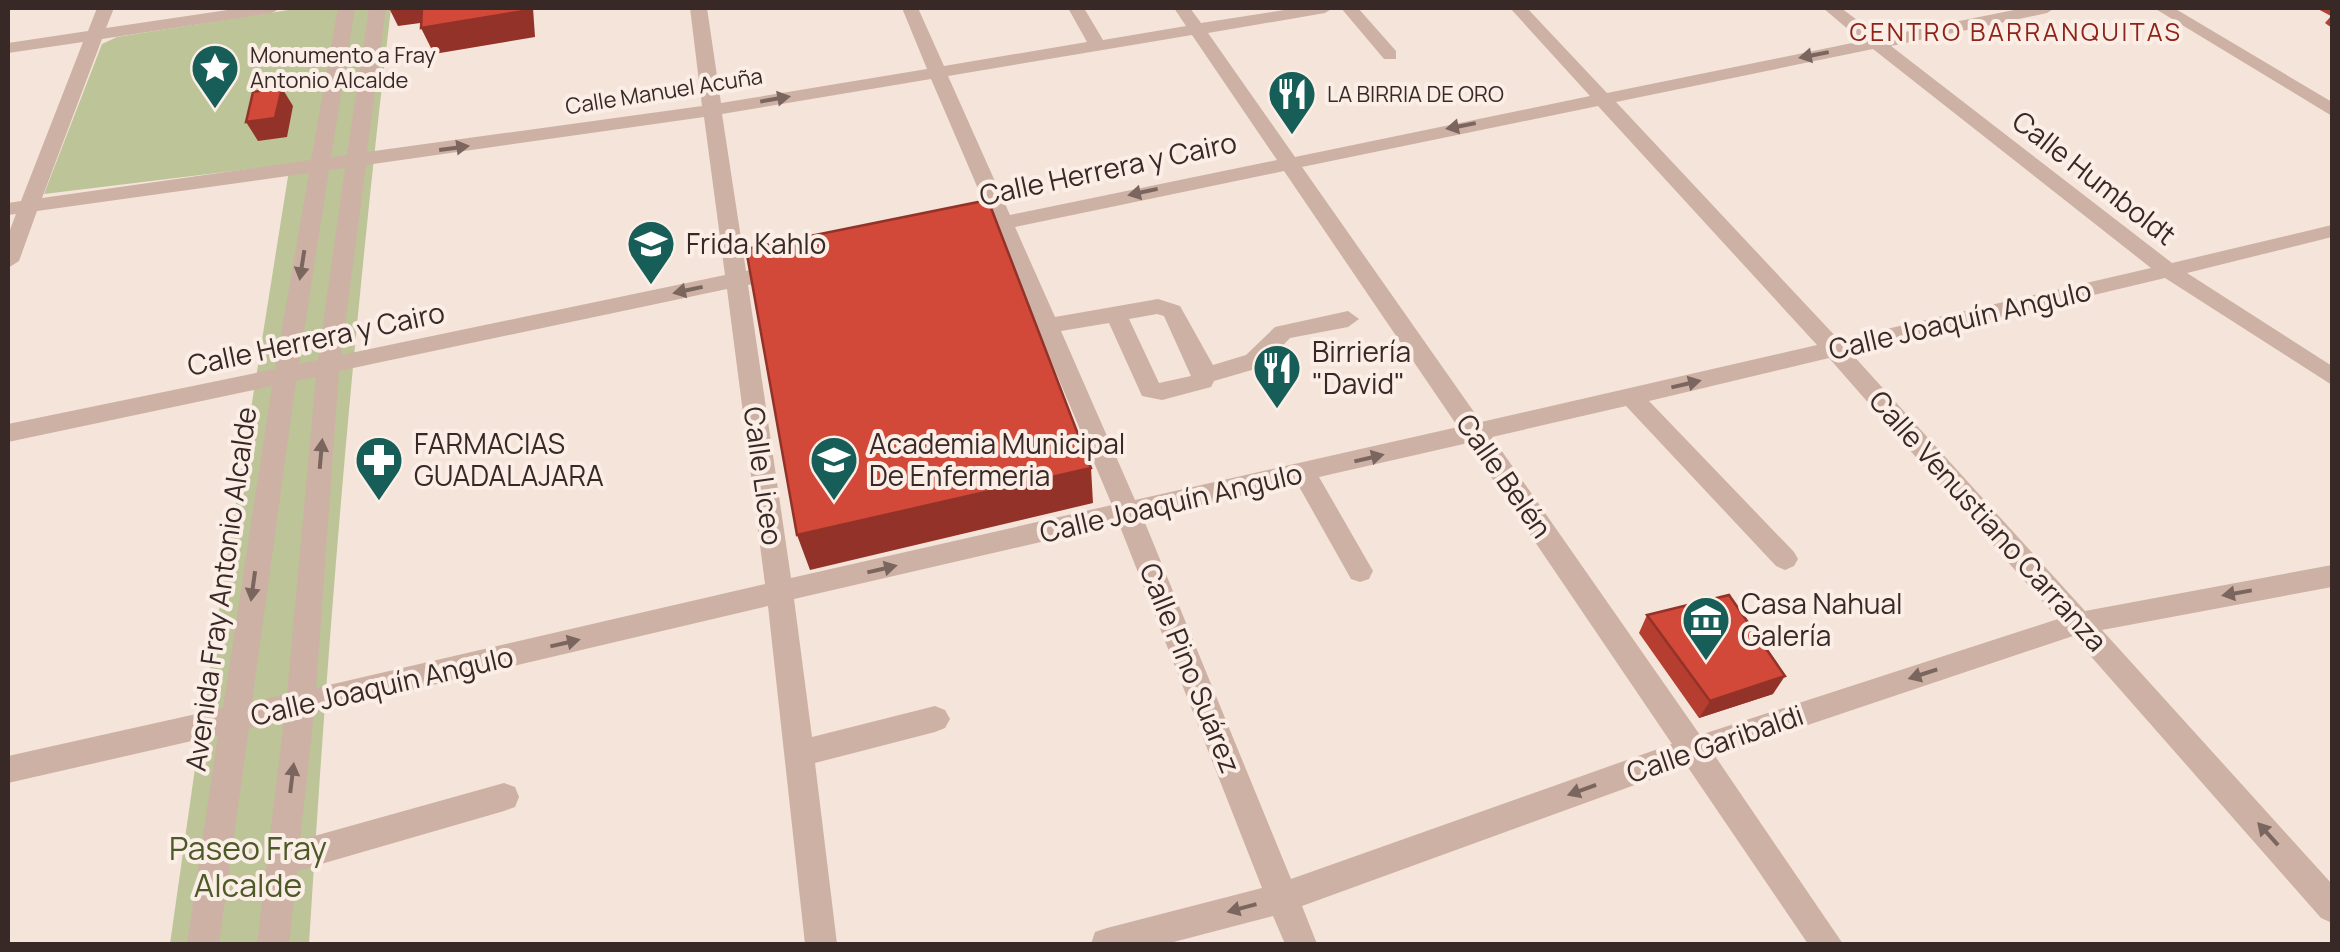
<svg xmlns="http://www.w3.org/2000/svg" width="2340" height="952" viewBox="0 0 2340 952" font-family="Manrope,sans-serif">
<style>
.green{fill:#bcc498}
.lines{fill:none;stroke-linecap:round;stroke-linejoin:round}
.minor{fill:#cdb1a4;fill-rule:evenodd}
.wall{fill:#b53e31}
.shaded-wall{fill:#933228}
.building{fill:#d24839;stroke:#933228;stroke-width:2.5}
.oneway{fill:#7b665f}
.labels{text-anchor:middle;stroke-width:8;stroke-linejoin:round;paint-order:stroke}
.far-poi-label{font-size:22px;fill:#382926;stroke:#fbeee6;text-anchor:start}
.far-street-label{font-size:22px;fill:#382926;stroke:#fbeee6}
.far-neighbourhood-label{font-size:25px;letter-spacing:2.5px;fill:#8f2317;stroke:#fbeee6}
.street-label{font-size:28px;fill:#382926;stroke:#fbeee6}
.poi-label{font-size:28px;fill:#382926;stroke:#fbeee6;text-anchor:start}
.near-park-label{font-size:32px;fill:#4e5928;stroke:#fbeee6}
</style>
<rect width="100%" height="100%" fill="#f4e4d9"/>
<path class="green" d="M 301,8 L 391,8 C 354,319 328,631 309,944 L 170,944 L 205,698 L 290,164 L 44,194 L 102,44 L 117,37 Z"/>
<g class="lines">
<path class="minor" d="M 97,8 L 114,8 L 106,28 L 241,8 L 281,8 L 272,13 L 102,39 L 42,198 L 311,160 L 338,8 L 355,8 L 331,157 L 347,155 L 369,8 L 386,8 L 367,152 L 702,106 L 690,8 L 707,8 L 721,103 L 927,69 L 902,8 L 918,8 L 944,66 L 1087,42 L 1068,8 L 1084,8 L 1103,40 L 1186,26 L 1174,8 L 1190,8 L 1201,23 L 1297,8 L 1333,8 L 1325,13 L 1208,33 L 1295,157 L 1590,96 L 1510,8 L 1527,8 L 1607,93 L 1862,41 L 1823,8 L 1841,8 L 1880,37 L 2024,8 L 2055,8 L 2047,13 L 1891,46 L 2172,263 L 2332,225 L 2332,237 L 2187,273 L 2332,366 L 2332,385 L 2165,278 L 1851,353 L 2085,611 L 2332,565 L 2332,587 L 2102,630 L 2332,884 L 2332,923 L 2321,918 L 2073,636 L 1715,756 L 1843,944 L 1808,944 L 1687,766 L 1302,906 L 1317,944 L 1285,944 L 1273,916 L 1166,944 L 1091,944 L 1095,932 L 1107,928 L 1262,888 L 1119,524 L 794,599 L 812,737 L 935,706 L 945,710 L 950,719 L 945,728 L 935,732 L 815,763 L 837,944 L 805,944 L 768,606 L 314,713 L 300,840 L 504,783 L 515,787 L 519,797 L 515,807 L 504,811 L 297,871 L 289,944 L 257,944 L 284,720 L 249,728 L 219,944 L 187,944 L 218,735 L 8,783 L 8,756 L 223,708 L 272,386 L 8,442 L 8,424 L 275,369 L 309,173 L 37,211 L 19,261 L 8,268 L 8,235 L 16,214 L 8,215 L 8,203 L 21,201 L 83,42 L 8,53 L 8,43 L 88,31 ZM 1192,35 L 1277,160 L 1010,215 L 948,76 ZM 1873,49 L 2151,268 L 1839,340 L 1616,102 ZM 931,79 L 991,219 L 957,226 L 954,231 L 964,238 L 996,231 L 1112,505 L 791,578 L 748,285 L 792,275 L 795,270 L 784,263 L 746,271 L 722,114 ZM 1598,106 L 1817,345 L 1481,422 L 1302,167 ZM 704,117 L 725,275 L 341,355 L 366,165 ZM 345,168 L 318,360 L 299,364 L 329,170 ZM 1284,171 L 1458,427 L 1135,500 L 1061,331 L 1109,323 L 1142,396 L 1162,400 L 1211,387 L 1214,381 L 1262,367 L 1290,338 L 1348,327 L 1359,319 L 1348,311 L 1275,327 L 1246,355 L 1213,365 L 1180,306 L 1158,299 L 1055,317 L 1015,227 ZM 727,289 L 765,584 L 316,688 L 339,371 ZM 1157,314 L 1164,316 L 1191,376 L 1159,383 L 1129,319 ZM 1829,358 L 2058,619 L 1700,735 L 1492,437 L 1626,406 L 1776,566 L 1785,570 L 1794,566 L 1798,559 L 1794,552 L 1649,401 ZM 316,377 L 287,694 L 252,702 L 296,381 ZM 1468,443 L 1672,744 L 1291,879 L 1143,518 L 1297,483 L 1351,579 L 1360,582 L 1369,579 L 1373,571 L 1319,477 Z
M 1341,8 L 1358,8 L 1396,51 L 1396,59 L 1384,59 Z
M 2154,8 L 2174,8 L 2332,102 L 2332,116 Z"/>
</g>
<path class="wall" d="M 2316,8 L 2332,8 L 2332,28 L 2325,23 L 2331,16 Z
M 1647,615 L 1773,694 L 1699,718 L 1639,633 Z"/>
<path class="shaded-wall" d="M 389,8 L 429,8 L 435,21 L 398,26 Z
M 524,8 L 533,8 L 535,37 L 434,54 L 421,28 Z
M 282,88 L 293,106 L 287,137 L 258,141 L 246,122 Z
M 1091,468 L 1093,503 L 810,570 L 797,535 Z
M 1785,676 L 1773,694 L 1699,718 L 1710,701 Z"/>
<path class="building" d="M 422,8 L 524,8 L 524,11 L 421,28 Z
M 282,88 L 275,118 L 246,122 L 253,92 Z
M 988,200 L 1091,468 L 797,535 L 746,249 Z
M 1729,595 L 1785,676 L 1710,701 L 1647,615 Z"/>
<defs><path id="oneway-solid" d="M-6-.8H1V-3.2L6.5 0L1 3.2V.8H-6Z" transform="scale(2.5)"/></defs>
<g class="oneway">
<use href="#oneway-solid" transform="translate(1814 55) rotate(169)"/>
<use href="#oneway-solid" transform="translate(775 99) rotate(-10)"/>
<use href="#oneway-solid" transform="translate(1461 126) rotate(169)"/>
<use href="#oneway-solid" transform="translate(454 148) rotate(-8)"/>
<use href="#oneway-solid" transform="translate(1143 192) rotate(168)"/>
<use href="#oneway-solid" transform="translate(302 265) rotate(99)"/>
<use href="#oneway-solid" transform="translate(688 290) rotate(168)"/>
<use href="#oneway-solid" transform="translate(1686 384) rotate(-13)"/>
<use href="#oneway-solid" transform="translate(321 454) rotate(-85)"/>
<use href="#oneway-solid" transform="translate(1369 458) rotate(-13)"/>
<use href="#oneway-solid" transform="translate(882 569) rotate(-13)"/>
<use href="#oneway-solid" transform="translate(253 586) rotate(98)"/>
<use href="#oneway-solid" transform="translate(2237 593) rotate(170)"/>
<use href="#oneway-solid" transform="translate(565 643) rotate(-13)"/>
<use href="#oneway-solid" transform="translate(1923 674) rotate(162)"/>
<use href="#oneway-solid" transform="translate(292 778) rotate(-83)"/>
<use href="#oneway-solid" transform="translate(1582 790) rotate(160)"/>
<use href="#oneway-solid" transform="translate(2268 834) rotate(-132)"/>
<use href="#oneway-solid" transform="translate(1242 908) rotate(165)"/>
</g>
<defs>
<g id="sight-pin" transform="scale(2.5)"><path d="M0 17L-7.5 6A9.5 9.5 0 1 1 7.5 6Z" fill="#185e58" stroke="#fbeee6"/><path d="M0-6L1.8-2.2L6-1.7L2.9 1.2L3.7 5.4L0 3.3L-3.7 5.4L-2.9 1.2L-6-1.7L-1.8-2.2Z" fill="#fff"/></g>
<g id="restaurant-pin" transform="scale(2.5)"><path d="M0 17L-7.5 6A9.5 9.5 0 1 1 7.5 6Z" fill="#185e58" stroke="#fbeee6"/><path d="M-5-6h1v4h1v-4h1v4h1v-4h1v5L-1.5 .5V6h-2V.5L-5-1ZM5-6V6H3V1.5H1.5Q1.5-4 5-6Z" fill="#fff"/></g>
<g id="school-pin" transform="scale(2.5)"><path d="M0 17L-7.5 6A9.5 9.5 0 1 1 7.5 6Z" fill="#185e58" stroke="#fbeee6"/><path d="M0-5L7-2L0 1L-7-2ZM-4 1L0 2.5L4 1V4Q0 6-4 4Z" fill="#fff"/></g>
<g id="pharmacy-pin" transform="scale(2.5)"><path d="M0 17L-7.5 6A9.5 9.5 0 1 1 7.5 6Z" fill="#185e58" stroke="#fbeee6"/><path d="M-2-6h4v4h4v4h-4v4h-4v-4h-4v-4h4Z" fill="#fff"/></g>
<g id="university-pin" transform="scale(2.5)"><path d="M0 17L-7.5 6A9.5 9.5 0 1 1 7.5 6Z" fill="#185e58" stroke="#fbeee6"/><path d="M0-5L7-2L0 1L-7-2ZM-4 1L0 2.5L4 1V4Q0 6-4 4Z" fill="#fff"/></g>
<g id="museum-pin" transform="scale(2.5)"><path d="M0 17L-7.5 6A9.5 9.5 0 1 1 7.5 6Z" fill="#185e58" stroke="#fbeee6"/><path d="M0-6L6-3V-2H-6V-3ZM-5-1h2V3h-2ZM-1-1h2V3h-2ZM3-1h2V3H3ZM-6 4H6V6H-6Z" fill="#fff"/></g>
</defs>
<g fill-rule="evenodd">
<use href="#sight-pin" x="215" y="68"/>
<use href="#restaurant-pin" x="1292" y="94"/>
<use href="#school-pin" x="651" y="244"/>
<use href="#restaurant-pin" x="1277" y="368"/>
<use href="#pharmacy-pin" x="379" y="460"/>
<use href="#university-pin" x="834" y="460"/>
<use href="#museum-pin" x="1706" y="620"/>
</g>
<g class="labels">
<g class="far-poi-label">
<text x="250" y="63">Monumento a Fray<tspan x="250" dy="25">Antonio Alcalde</tspan></text>
<text x="1327" y="102">LA BIRRIA DE ORO</text>
</g>
<g class="far-street-label">
<text transform="translate(664 91) rotate(-9)" y="8">Calle Manuel Acuña</text>
</g>
<g class="far-neighbourhood-label">
<text x="2016" y="41">CENTRO BARRANQUITAS</text>
</g>
<g class="street-label">
<text transform="translate(1108 169) rotate(-12)" y="10">Calle Herrera y Cairo</text>
<text transform="translate(2094 178) rotate(38)" y="10">Calle Humboldt</text>
<text transform="translate(1960 320) rotate(-13)" y="10">Calle Joaquín Angulo</text>
<text transform="translate(316 339) rotate(-12)" y="10">Calle Herrera y Cairo</text>
<text transform="translate(763 476) rotate(82)" y="10">Calle Liceo</text>
<text transform="translate(1504 476) rotate(55)" y="10">Calle Belén</text>
<text transform="translate(1171 503) rotate(-13)" y="10">Calle Joaquín Angulo</text>
<text transform="translate(1988 521) rotate(48)" y="10">Calle Venustiano Carranza</text>
<text transform="translate(221 589) rotate(-82)" y="10">Avenida Fray Antonio Alcalde</text>
<text transform="translate(1190 668) rotate(68)" y="10">Calle Pino Suárez</text>
<text transform="translate(382 686) rotate(-13)" y="10">Calle Joaquín Angulo</text>
<text transform="translate(1715 744) rotate(-19)" y="10">Calle Garibaldi</text>
</g>
<g class="poi-label">
<text x="686" y="254">Frida Kahlo</text>
<text x="1312" y="362">Birriería<tspan x="1312" dy="32">"David"</tspan></text>
<text x="414" y="454">FARMACIAS<tspan x="414" dy="32">GUADALAJARA</tspan></text>
<text x="869" y="454">Academia Municipal<tspan x="869" dy="32">De Enfermeria</tspan></text>
<text x="1741" y="614">Casa Nahual<tspan x="1741" dy="32">Galería</tspan></text>
</g>
<g class="near-park-label">
<text x="248" y="860">Paseo Fray<tspan x="248" dy="37">Alcalde</tspan></text>
</g>
</g>
<rect width="2340" height="952" fill="none" stroke="#382926" stroke-width="20"/>
</svg>
